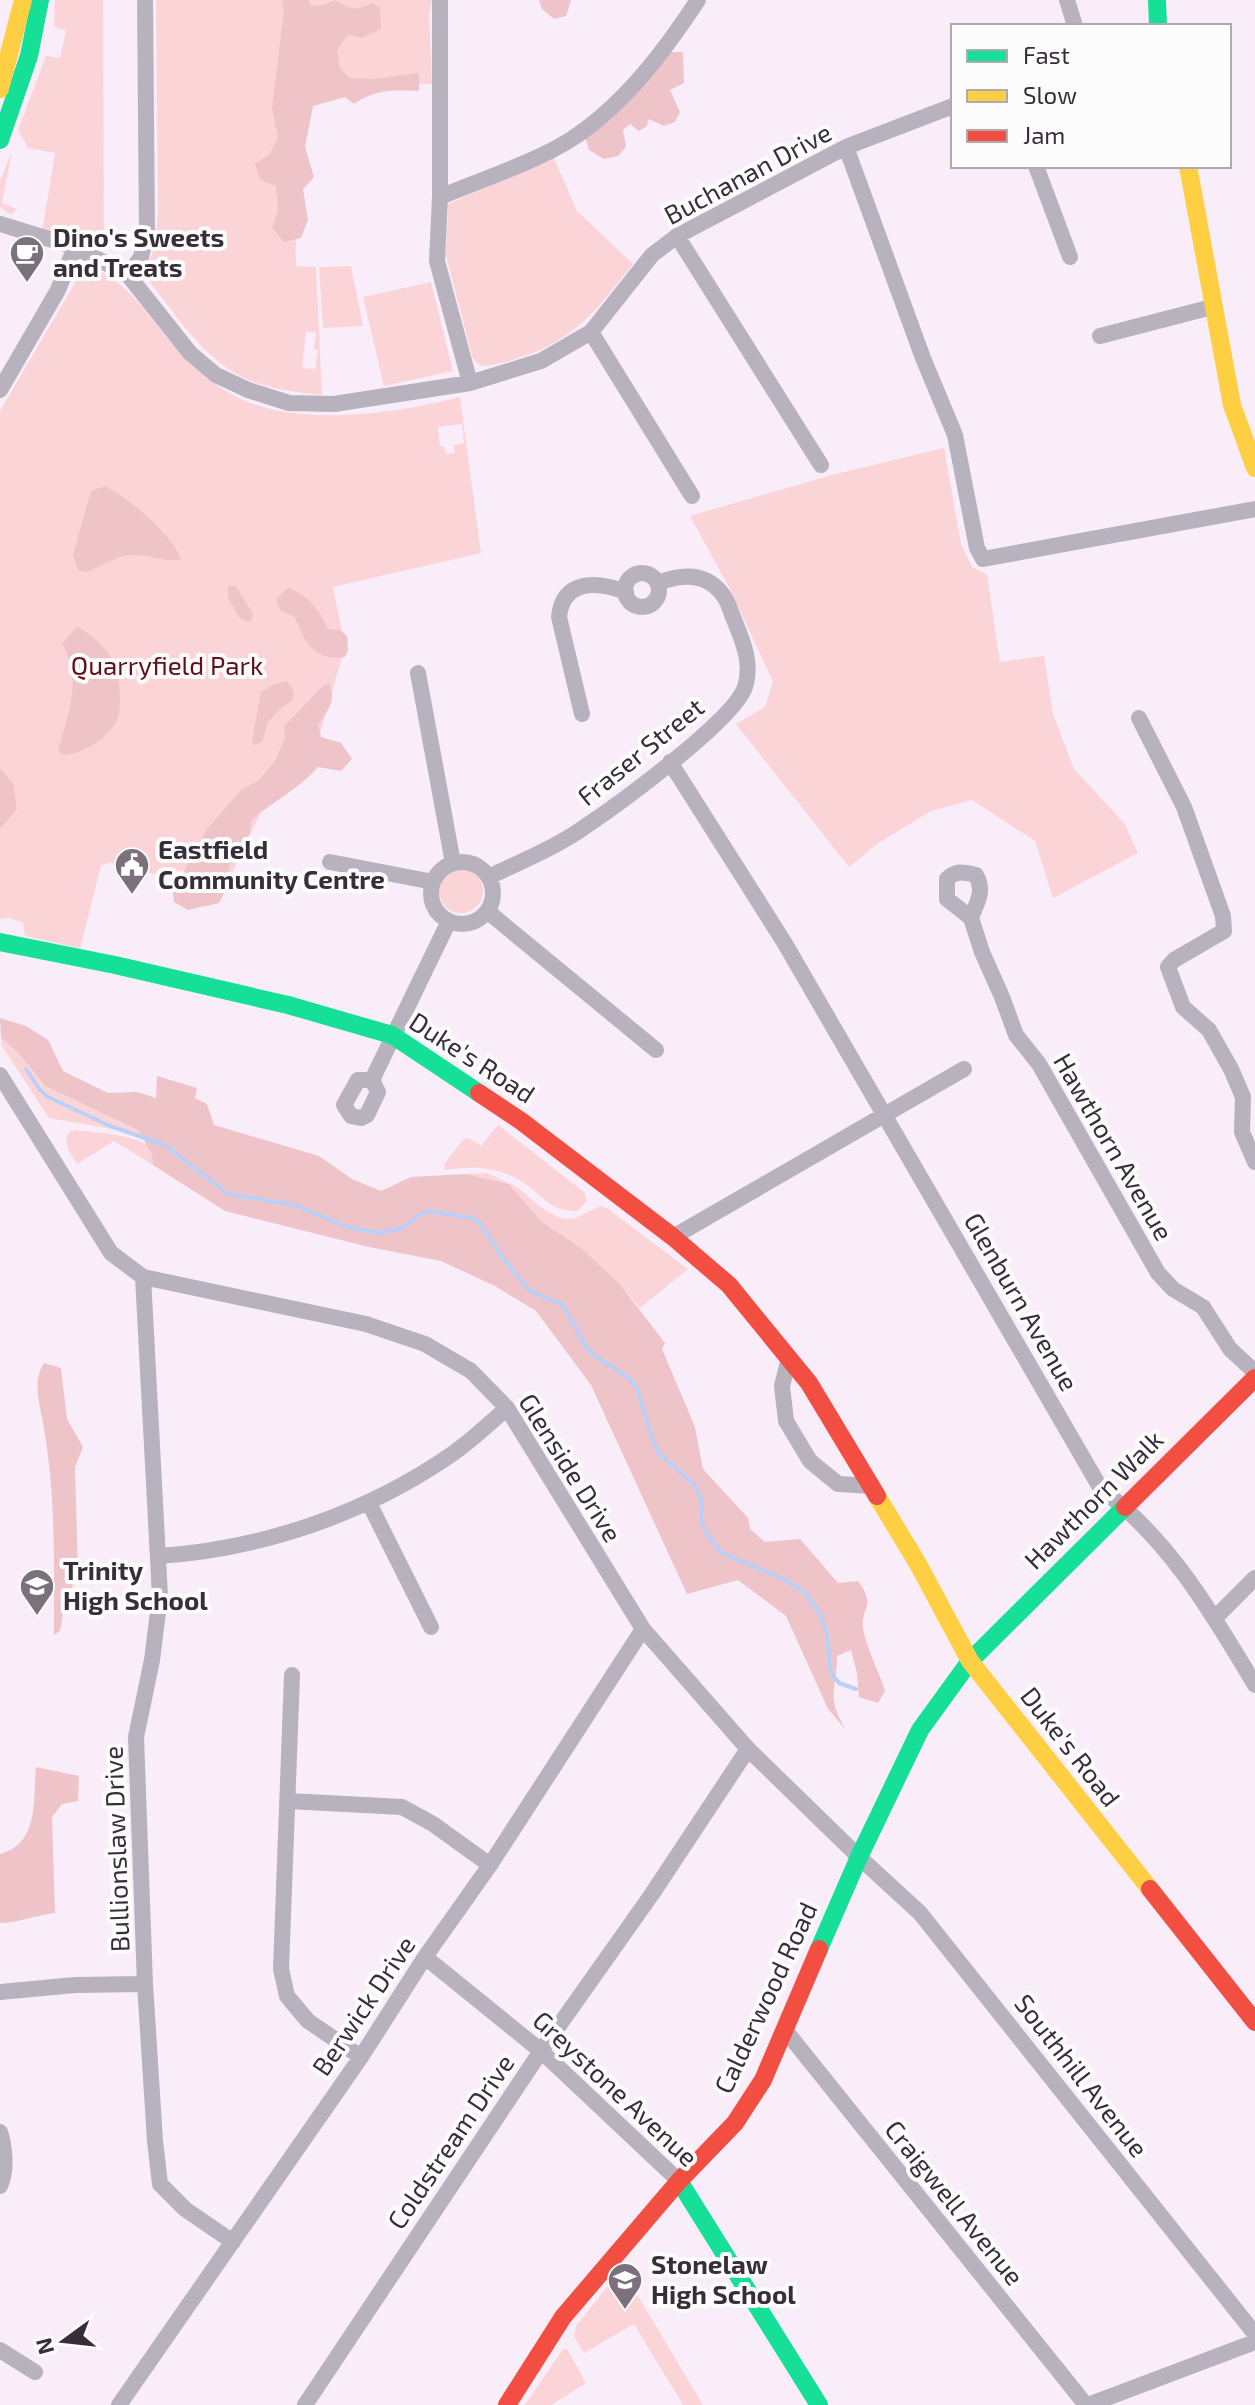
<svg xmlns="http://www.w3.org/2000/svg" width="1255" height="2405" viewBox="0 0 1255 2405" font-family="'Exo 2',sans-serif">
<style>
.green{fill:#fbd4d8;fill-rule:evenodd}
.forest{fill:#efc4c8}
.lines{fill:none;stroke-linecap:round;stroke-linejoin:round}
.stream{stroke:#bbd0f8;stroke-width:4}
.street{stroke:#b7b2bd;stroke-width:16}
.fast{stroke:#16e098;stroke-width:18}
.slow{stroke:#ffcf43;stroke-width:18}
.jam{stroke:#f24e42;stroke-width:18}
.labels{text-anchor:middle;stroke-width:8;stroke-linejoin:round;paint-order:stroke}
.street-label{font-size:26px;fill:#382e3a;stroke:#fcfcfc}
.poi-label{font-size:26px;font-weight:bold;fill:#382e3a;stroke:#fcfcfc;text-anchor:start}
.park-label{font-size:26px;fill:#611018;stroke:#fcfcfc}
</style>
<rect width="100%" height="100%" fill="#f8edf9"/>
<path class="green" d="M 55,0 L 103,0 L 104,246 L 42,231 L 55,153 L 28,148 L 18,130 L 46,56 L 60,58 L 66,31 L 54,26 Z
M 156,0 L 432,0 L 429,15 L 432,84 L 294,87 L 296,266 L 316,267 L 322,395 C 295,392 267,389 242,377 C 199,355 173,309 143,274 L 154,249 L 158,213 ZM 306,331 L 316,333 L 314,349 L 318,350 L 315,369 L 302,368 Z
M 12,151 L 2,203 L 17,209 L 11,215 L 0,207 L 0,181 Z
M 554,158 L 577,211 L 633,264 C 597,309 576,340 518,358 C 506,362 493,366 481,366 L 473,359 L 446,256 L 448,204 Z
M 86,264 C 135,286 145,315 179,351 C 194,367 212,383 231,394 C 292,429 395,414 460,397 L 481,553 L 333,587 L 345,647 L 307,777 L 267,799 L 232,873 L 189,869 L 158,875 L 110,862 L 101,866 L 80,948 L 25,936 L 23,923 L 10,918 L 0,919 L 0,411 ZM 462,424 L 464,443 L 454,445 L 455,453 L 446,454 L 444,446 L 440,446 L 438,427 Z
M 351,266 L 363,326 L 323,328 L 319,267 Z
M 431,282 L 453,371 L 384,386 L 363,297 Z
M 944,448 L 961,544 L 972,567 L 987,575 L 1000,662 L 1044,656 L 1053,714 L 1074,769 L 1124,823 L 1138,853 L 1053,898 L 1035,841 L 972,800 L 931,811 L 877,844 L 849,867 L 736,724 L 765,707 L 773,682 L 730,589 L 690,516 L 836,474 Z
M439 891a22 22 0 1 1 44 0a22 22 0 1 1-44 0Z
M 1,1037 L 20,1055 L 45,1086 L 138,1130 L 141,1134 L 49,1118 L 2,1046 Z
M 498,1125 L 584,1192 L 587,1201 L 577,1211 C 549,1211 545,1197 524,1183 C 499,1166 474,1166 445,1170 L 444,1164 L 464,1139 L 469,1138 L 481,1146 Z
M 76,1130 C 92,1132 136,1135 148,1146 C 153,1152 153,1159 153,1165 L 114,1141 L 77,1164 C 71,1153 61,1143 70,1131 Z
M 487,1173 L 517,1187 L 543,1209 L 560,1218 L 573,1219 L 601,1206 L 608,1209 L 688,1269 L 640,1308 L 619,1283 L 581,1248 L 542,1222 L 509,1184 L 466,1174 Z
M 621,2270 L 628,2279 L 703,2405 L 683,2405 L 634,2324 L 584,2353 L 574,2337 L 576,2326 Z
M 563,2349 L 567,2349 L 586,2383 L 551,2405 L 525,2405 Z"/>
<path class="forest" d="M 282,0 L 309,0 L 310,5 L 321,6 L 336,0 C 350,10 357,11 372,3 L 380,8 L 381,29 L 362,38 L 348,35 L 337,50 L 340,68 L 350,78 L 375,79 L 419,73 L 419,91 C 396,90 374,89 354,104 L 345,97 L 313,106 L 305,147 L 314,177 L 303,189 L 308,220 L 301,238 L 284,242 L 272,228 L 278,210 L 276,186 L 260,180 L 255,164 L 270,154 L 278,137 L 272,109 L 284,10 Z
M 539,0 L 571,0 L 566,16 L 554,19 L 542,9 Z
M 671,52 L 683,52 L 684,83 L 670,90 L 680,112 L 675,122 L 664,126 L 648,119 L 647,126 L 639,131 L 630,124 L 623,130 L 626,147 L 618,156 L 604,159 L 589,150 L 585,136 Z
M 105,486 C 127,497 173,535 181,559 C 165,563 151,555 135,555 C 117,554 103,566 86,572 L 78,570 L 73,555 L 91,491 Z
M 228,586 L 236,586 L 253,614 L 252,620 L 248,622 L 240,619 L 228,597 Z
M 288,588 C 309,596 318,608 328,629 L 340,630 L 347,636 L 348,650 L 345,657 C 315,662 304,642 295,617 L 280,610 L 276,599 Z
M 77,626 C 91,635 105,646 113,661 C 120,674 122,702 118,717 C 111,737 84,754 64,755 L 58,751 C 68,714 83,679 62,644 Z
M 287,681 L 293,690 L 293,700 L 279,710 L 268,722 L 262,742 L 254,745 L 252,740 L 261,692 L 275,684 Z
M 329,683 C 337,700 328,711 318,725 L 321,737 L 341,743 L 352,759 L 341,771 L 318,767 C 299,789 274,801 251,820 C 250,852 236,844 230,865 C 224,882 230,884 219,903 L 188,910 L 174,902 L 172,885 L 184,871 L 207,829 L 242,789 L 258,781 L 275,761 L 285,738 L 284,726 L 321,688 Z
M 0,768 L 13,783 L 17,809 L 0,829 Z
M 0,1018 L 26,1026 L 48,1040 L 63,1071 L 108,1093 L 137,1092 L 156,1098 L 157,1076 L 197,1088 L 195,1098 L 207,1104 L 214,1125 L 319,1156 L 352,1179 L 381,1191 L 411,1177 L 466,1174 L 509,1184 L 542,1222 L 581,1248 L 619,1283 L 665,1343 L 662,1349 L 695,1427 L 703,1469 L 748,1518 L 750,1529 L 765,1542 L 800,1539 L 838,1583 L 858,1581 C 877,1605 860,1609 863,1629 C 867,1650 879,1671 885,1691 L 878,1703 L 859,1697 L 857,1673 L 851,1650 L 837,1656 C 837,1694 825,1694 846,1730 L 828,1709 L 786,1616 L 738,1580 L 687,1594 L 591,1385 L 536,1311 L 495,1286 L 441,1261 L 369,1247 L 225,1211 L 153,1165 L 152,1154 L 138,1130 L 45,1086 L 20,1055 L 1,1037 Z
M 44,1363 L 61,1368 L 67,1419 L 83,1447 L 75,1467 L 78,1571 L 64,1609 L 60,1631 L 54,1635 C 54,1566 56,1497 44,1429 C 41,1407 31,1383 44,1363 Z
M 36,1767 L 79,1776 L 78,1801 L 62,1804 L 52,1817 L 55,1913 C 36,1915 18,1923 0,1923 L 0,1854 C 39,1844 33,1800 36,1767 Z"/>
<g class="lines">
<path class="stream" d="M 26,1069 L 40,1090 L 48,1097 L 110,1126 L 165,1145 L 228,1194 L 294,1205 L 347,1227 L 379,1233 L 403,1228 L 422,1213 L 429,1211 L 471,1218 L 479,1222 L 502,1257 L 530,1291 L 563,1305 L 589,1352 L 630,1379 L 637,1388 L 654,1444 L 661,1456 L 693,1483 L 701,1499 L 702,1524 L 709,1537 L 722,1553 L 786,1580 L 805,1593 L 820,1613 L 826,1630 L 831,1673 L 839,1683 L 856,1689"/>
<path class="street" d="M 440,0 L 440,197 L 437,261 L 470,383
M 1067,0 L 1075,26
M 846,147 L 923,358 L 955,435 L 977,548 L 983,559 L 1255,509
M 1036,166 L 1070,257
M 440,197 C 480,180 533,163 570,140 C 623,106 663,53 698,0
M 0,224 L 75,247 L 128,275 L 190,353 L 216,375 L 248,390 L 289,403 L 334,404 L 470,383 L 541,361 L 591,332 L 652,255 L 677,236 L 846,147 L 953,106
M 677,236 L 821,465
M 128,275 L 141,257 L 147,233 L 145,0
M 591,332 L 692,496
M 1100,336 L 1212,307
M 0,390 L 58,290 L 75,247
M625 590a17 17 0 1 1 34 0a17 17 0 1 1-34 0Z
M 418,673 L 453,863
M 582,714 L 559,617 C 563,579 597,581 626,592
M 1139,718 L 1184,807 L 1223,916 L 1224,931 L 1174,960 L 1168,967 L 1183,1007 L 1209,1030 L 1231,1069 L 1243,1097 L 1242,1132 L 1255,1162
M 670,762 L 784,942 L 1101,1489 C 1169,1539 1212,1613 1255,1685
M 330,862 L 433,882
M431 893a31 31 0 1 1 62 0a31 31 0 1 1-62 0Z
M 489,877 C 521,861 557,847 586,826 C 619,804 734,720 745,687 C 753,662 742,640 733,617 C 730,610 728,601 723,595 C 706,572 681,574 658,583
M 487,911 L 656,1050
M 971,918 C 977,902 985,891 976,875 C 963,872 957,870 947,879 L 947,899 L 971,918 L 982,952 L 1002,997 L 1016,1035 L 1039,1064 L 1158,1273 L 1173,1289 L 1203,1307 L 1230,1349 L 1255,1372
M 0,1075 L 111,1253 L 143,1277 L 366,1324 L 425,1344 L 471,1371 L 507,1408 L 643,1629 L 748,1749 L 859,1857 L 920,1913 L 1255,2334
M 372,1080 L 378,1092 L 367,1115 L 361,1118 L 351,1116 L 344,1105 L 358,1080 L 372,1080 L 449,921
M 673,1237 L 964,1069
M 143,1277 L 160,1596 L 152,1660 L 136,1737 L 145,1984 L 155,2141 L 160,2184 L 185,2209 L 233,2242
M 789,1358 L 782,1386 L 786,1421 L 810,1461 L 838,1484 L 872,1486
M 369,1503 L 431,1627
M 158,1556 C 264,1549 368,1513 455,1452 C 473,1439 490,1423 507,1408
M 1215,1618 L 1255,1578
M 292,1675 L 281,1969 L 287,1996 L 308,2021 L 361,2057
M 288,1801 L 402,1807 L 433,1824 L 490,1865
M 425,1957 L 541,2051 L 679,2181
M 0,1992 L 75,1985 L 145,1984
M 785,2030 L 1086,2405
M 0,2132 C 5,2148 7,2171 0,2186
M 0,2350 L 35,2372
M 119,2405 L 361,2057 L 425,1957 L 490,1865 L 643,1629
M 305,2405 L 541,2051 L 652,1894 L 748,1749
M 1088,2405 L 1255,2342"/>
<path class="fast" d="M 1157,0 L 1158,26
M 0,140 L 29,56 L 40,0
M 0,942 L 115,965 L 288,1005 L 392,1035 L 479,1093
M 819,1949 L 859,1857 L 920,1730 L 970,1661 L 1125,1507
M 679,2181 L 819,2405"/>
<path class="slow" d="M 0,89 L 23,0
M 1188,166 L 1232,405 L 1255,468
M 877,1496 L 918,1564 L 970,1661 L 1150,1889"/>
<path class="jam" d="M 479,1093 L 521,1121 L 673,1237 L 729,1285 L 809,1383 L 877,1496
M 1125,1507 L 1255,1378
M 1150,1889 L 1255,2022
M 507,2405 L 563,2317 L 679,2181 L 735,2123 L 763,2080 L 819,1949"/>
</g>
<defs>
<g id="cafe-pin" transform="scale(1.8)"><path d="M0 17L-7.5 6A9.5 9.5 0 1 1 7.5 6Z" fill="#7b717d" stroke="#fcfcfc"/><path d="M-5.5-4.5H6V0H3Q3 3.5 0 3.5H-2.5Q-5.5 3.5-5.5 0ZM3-3.2v2h1.7v-2ZM-6 4.5H4V6H-6Z" fill="#fff"/></g>
<g id="civic-pin" transform="scale(1.8)"><path d="M0 17L-7.5 6A9.5 9.5 0 1 1 7.5 6Z" fill="#7b717d" stroke="#fcfcfc"/><path d="M-.6-6.5H3V-4.5H.6V-3L4-1V1h2V6H-6V1h2V-1L-.6-3ZM-1.2 2.5V6h2.4V2.5Z" fill="#fff"/></g>
<g id="school-pin" transform="scale(1.8)"><path d="M0 17L-7.5 6A9.5 9.5 0 1 1 7.5 6Z" fill="#7b717d" stroke="#fcfcfc"/><path d="M0-5L7-2L0 1L-7-2ZM-4 1L0 2.5L4 1V4Q0 6-4 4Z" fill="#fff"/></g>
</defs>
<g fill-rule="evenodd">
<use href="#cafe-pin" x="27" y="253"/>
<use href="#civic-pin" x="132" y="865"/>
<use href="#school-pin" x="37" y="1586"/>
<use href="#school-pin" x="625" y="2280"/>
</g>
<g class="labels">
<g class="street-label">
<text transform="translate(748 174) rotate(-28)" y="9">Buchanan Drive</text>
<text transform="translate(641 752) rotate(-39)" y="9">Fraser Street</text>
<text transform="translate(472 1058) rotate(33)" y="9">Duke's Road</text>
<text transform="translate(1113 1147) rotate(60)" y="9">Hawthorn Avenue</text>
<text transform="translate(1021 1302) rotate(60)" y="9">Glenburn Avenue</text>
<text transform="translate(570 1468) rotate(58)" y="9">Glenside Drive</text>
<text transform="translate(1094 1500) rotate(-45)" y="9">Hawthorn Walk</text>
<text transform="translate(1070 1747) rotate(52)" y="9">Duke's Road</text>
<text transform="translate(117 1849) rotate(-92)" y="9">Bullionslaw Drive</text>
<text transform="translate(766 1998) rotate(-65)" y="9">Calderwood Road</text>
<text transform="translate(364 2006) rotate(-56)" y="9">Berwick Drive</text>
<text transform="translate(1081 2076) rotate(52)" y="9">Southhill Avenue</text>
<text transform="translate(615 2089) rotate(43)" y="9">Greystone Avenue</text>
<text transform="translate(451 2142) rotate(-56)" y="9">Coldstream Drive</text>
<text transform="translate(954 2203) rotate(51)" y="9">Craigwell Avenue</text>
</g>
<g class="poi-label">
<text x="53" y="247">Dino's Sweets<tspan x="53" dy="30">and Treats</tspan></text>
<text x="158" y="859">Eastfield<tspan x="158" dy="30">Community Centre</tspan></text>
<text x="63" y="1580">Trinity<tspan x="63" dy="30">High School</tspan></text>
<text x="651" y="2274">Stonelaw<tspan x="651" dy="30">High School</tspan></text>
</g>
<g class="park-label">
<text x="167" y="675">Quarryfield Park</text>
</g>
</g>
<rect x="951" y="24" width="280" height="144" fill="#fcfcfc" stroke="#aeaaae" stroke-width="2"/>
<rect x="967" y="50" width="40" height="12" fill="#16e098" stroke="#aeaaae" stroke-width="2"/>
<text x="1023" y="64" font-size="24" fill="#382e3a">Fast</text>
<rect x="967" y="90" width="40" height="12" fill="#ffcf43" stroke="#aeaaae" stroke-width="2"/>
<text x="1023" y="104" font-size="24" fill="#382e3a">Slow</text>
<rect x="967" y="130" width="40" height="12" fill="#f24e42" stroke="#aeaaae" stroke-width="2"/>
<text x="1023" y="144" font-size="24" fill="#382e3a">Jam</text>
<g transform="translate(64 2341) rotate(255)" stroke="#fcfcfc" stroke-width="6" paint-order="stroke">
<path d="M0-6L14 30L0 20L-14 30Z" fill="#382e3a"/>
<text y="-12" font-size="22" font-weight="bold" text-anchor="middle" fill="#382e3a">N</text>
</g>
</svg>
